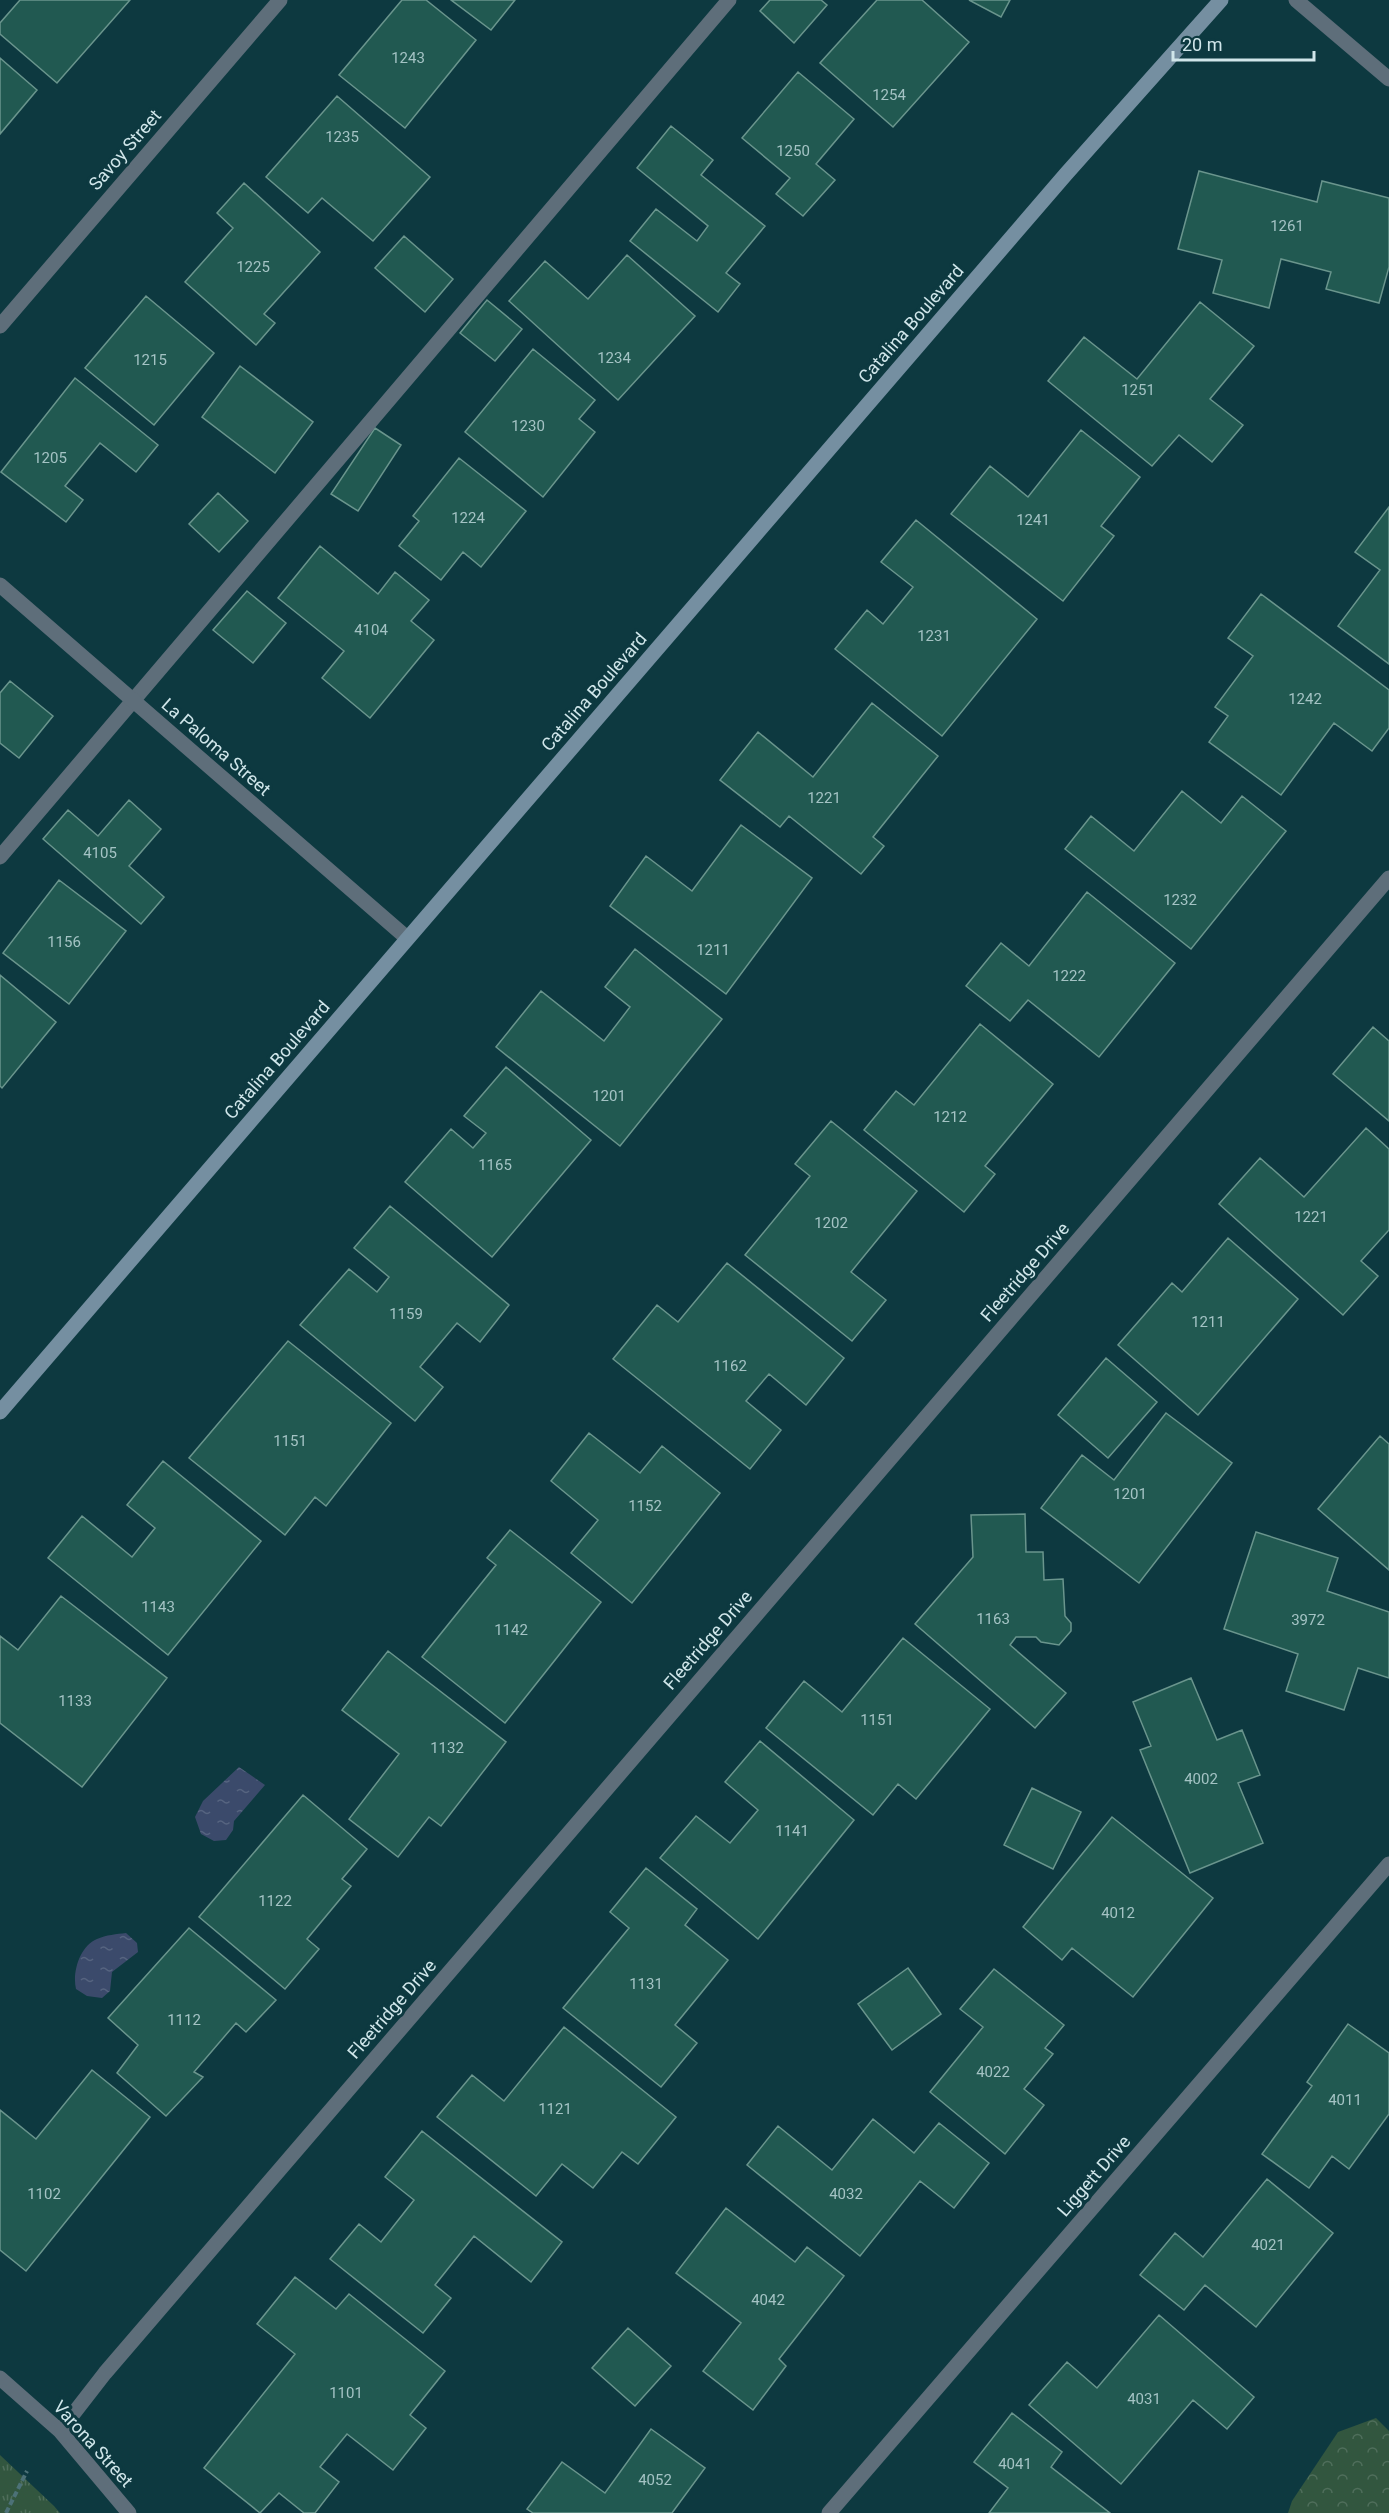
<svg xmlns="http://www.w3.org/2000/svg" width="1389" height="2513" viewBox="0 0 1389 2513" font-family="Roboto,sans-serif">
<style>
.forest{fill:url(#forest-crowns)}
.park{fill:url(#park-tufts)}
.water{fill:url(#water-ripples)}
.building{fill:#215951;stroke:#6a958d;stroke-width:1.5}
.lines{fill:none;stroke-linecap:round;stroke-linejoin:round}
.path{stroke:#4c7177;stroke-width:4;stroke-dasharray:6 3;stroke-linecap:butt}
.service{stroke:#5e6e7a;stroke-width:15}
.minor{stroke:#5e6e7a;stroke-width:15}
.tertiary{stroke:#5e6e7a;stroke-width:15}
.secondary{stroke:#758fa1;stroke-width:15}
.labels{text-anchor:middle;stroke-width:6;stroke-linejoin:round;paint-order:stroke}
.number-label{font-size:15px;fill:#a4c3c4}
.street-label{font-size:18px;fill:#d0e6ea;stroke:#0d3940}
</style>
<defs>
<pattern id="forest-crowns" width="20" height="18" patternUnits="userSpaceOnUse" patternTransform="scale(1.5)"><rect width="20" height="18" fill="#32563f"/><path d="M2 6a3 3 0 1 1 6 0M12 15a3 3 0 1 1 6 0" fill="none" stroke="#4f6e5b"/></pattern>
<pattern id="park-tufts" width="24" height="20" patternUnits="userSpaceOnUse" patternTransform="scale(1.5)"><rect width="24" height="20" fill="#32563f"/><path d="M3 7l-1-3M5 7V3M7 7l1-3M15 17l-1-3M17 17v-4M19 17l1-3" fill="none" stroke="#4f6e5b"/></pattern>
<pattern id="water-ripples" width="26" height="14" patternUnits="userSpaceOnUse" patternTransform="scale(1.5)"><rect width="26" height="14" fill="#3b4a6b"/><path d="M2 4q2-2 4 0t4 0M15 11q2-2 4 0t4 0" fill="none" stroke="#566480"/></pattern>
</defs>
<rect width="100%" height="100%" fill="#0d3940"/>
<path class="forest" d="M 1376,2418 L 1389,2431 L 1389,2513 L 1288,2513 L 1292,2501 L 1338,2432 Z"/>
<path class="park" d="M 0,2455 L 54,2506 L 60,2513 L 0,2513 Z"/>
<path class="water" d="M 239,1767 L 265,1785 L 234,1821 L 233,1830 L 226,1840 L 214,1841 L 201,1834 L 195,1817 L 203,1801 Z
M 126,1933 L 137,1943 L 138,1952 L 112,1972 L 110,1991 L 102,1998 L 87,1996 L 76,1989 C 72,1972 80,1946 97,1939 C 106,1935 117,1934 126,1933 Z"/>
<path class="building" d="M 20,0 L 130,0 L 57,83 L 0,34 L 0,23 Z
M 402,0 L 426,0 L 476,40 L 405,128 L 339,75 Z
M 451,0 L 515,0 L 491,30 Z
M 770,0 L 821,0 L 827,5 L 794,43 L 760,11 Z
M 877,0 L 922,0 L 969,42 L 893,127 L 820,63 Z
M 969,0 L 1010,0 L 1001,17 Z
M 0,58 L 37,90 L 0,134 Z
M 798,72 L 854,119 L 816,164 L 835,180 L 803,216 L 776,194 L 790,178 L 742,138 Z
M 337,96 L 430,177 L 373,241 L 322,198 L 308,213 L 266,177 Z
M 671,126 L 713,160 L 701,175 L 765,226 L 726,273 L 740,284 L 718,312 L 630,241 L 656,209 L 697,241 L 708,226 L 637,168 Z
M 1199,171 L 1317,202 L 1322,181 L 1389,198 L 1389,267 L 1379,303 L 1326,289 L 1331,272 L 1281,259 L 1269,308 L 1213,293 L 1222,260 L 1178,249 Z
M 244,183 L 320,252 L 264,314 L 275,323 L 256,345 L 185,282 L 233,228 L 217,213 Z
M 404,236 L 453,279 L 425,312 L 375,268 Z
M 627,255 L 695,316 L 618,400 L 509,301 L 545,261 L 588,299 Z
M 146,296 L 214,353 L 154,425 L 85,368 Z
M 487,300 L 522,329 L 495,361 L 460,333 Z
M 1200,302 L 1254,346 L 1210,399 L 1243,425 L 1212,462 L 1179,435 L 1152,466 L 1048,381 L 1084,337 L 1137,379 Z
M 533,349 L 595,400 L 579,419 L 595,432 L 543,497 L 465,432 Z
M 240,366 L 313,422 L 275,473 L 202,417 Z
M 75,378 L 158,445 L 136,472 L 100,443 L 65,486 L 83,500 L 66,522 L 1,472 Z
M 375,428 L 401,445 L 358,511 L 331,494 Z
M 1081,430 L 1140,477 L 1101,526 L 1114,536 L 1063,601 L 951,514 L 990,466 L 1028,497 Z
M 459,458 L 526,511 L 481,567 L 463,552 L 441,580 L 399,546 L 419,521 L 413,516 Z
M 218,493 L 248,521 L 219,552 L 189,524 Z
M 1389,507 L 1389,664 L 1338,626 L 1380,570 L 1355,552 Z
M 916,520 L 1037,619 L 942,736 L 835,649 L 867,610 L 883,624 L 913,587 L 881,562 Z
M 320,546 L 378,594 L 395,572 L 429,600 L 411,621 L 434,640 L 370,718 L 322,678 L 344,651 L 278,598 Z
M 247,591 L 286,623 L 253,663 L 213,630 Z
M 1261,594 L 1389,690 L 1389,728 L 1372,751 L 1334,723 L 1281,795 L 1209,742 L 1228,716 L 1215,707 L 1253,656 L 1228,638 Z
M 10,681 L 53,716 L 19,758 L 0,743 L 0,693 Z
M 872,703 L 938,756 L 873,837 L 884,846 L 861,874 L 789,816 L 780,827 L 720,780 L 758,732 L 813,777 Z
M 1182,791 L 1221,823 L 1242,796 L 1286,831 L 1191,949 L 1065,849 L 1091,816 L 1134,851 Z
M 129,800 L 161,829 L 129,866 L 164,897 L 141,924 L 43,839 L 68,810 L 98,836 Z
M 741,825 L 812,878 L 726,994 L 610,906 L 646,856 L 692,891 Z
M 59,880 L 126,931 L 69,1004 L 3,953 Z
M 1087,892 L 1175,963 L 1099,1057 L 1028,1000 L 1010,1021 L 966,986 L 1001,943 L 1029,966 Z
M 635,949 L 722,1019 L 620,1146 L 496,1047 L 541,991 L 604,1041 L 630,1007 L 605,987 Z
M 0,975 L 56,1022 L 2,1088 L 0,1086 Z
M 980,1024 L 1053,1084 L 985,1166 L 995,1174 L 964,1212 L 864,1130 L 896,1091 L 914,1105 Z
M 1373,1027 L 1389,1041 L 1389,1121 L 1333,1074 Z
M 506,1067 L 591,1140 L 492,1257 L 405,1182 L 451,1129 L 473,1148 L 486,1133 L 464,1116 Z
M 831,1121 L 917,1191 L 851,1272 L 886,1300 L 852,1341 L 745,1255 L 810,1176 L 795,1164 Z
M 1366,1128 L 1389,1149 L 1389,1230 L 1361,1261 L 1378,1276 L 1343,1315 L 1219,1204 L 1260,1158 L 1304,1197 Z
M 390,1206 L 509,1305 L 480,1342 L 457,1323 L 420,1367 L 443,1387 L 415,1421 L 300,1325 L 349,1269 L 377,1292 L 389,1277 L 354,1248 Z
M 1228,1238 L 1298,1299 L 1198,1415 L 1118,1345 L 1172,1283 L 1182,1292 Z
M 727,1263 L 844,1358 L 806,1405 L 769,1374 L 746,1401 L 781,1430 L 750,1469 L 613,1359 L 657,1305 L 678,1322 Z
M 288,1341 L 391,1423 L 326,1506 L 315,1497 L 285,1535 L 189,1458 Z
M 1106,1358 L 1157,1402 L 1108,1458 L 1058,1415 Z
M 1166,1413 L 1232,1463 L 1139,1583 L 1041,1508 L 1082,1455 L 1114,1480 Z
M 589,1433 L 640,1473 L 662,1446 L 720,1493 L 632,1603 L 571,1553 L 598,1520 L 551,1481 Z
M 1380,1436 L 1389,1444 L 1389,1570 L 1318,1509 Z
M 163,1461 L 261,1541 L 168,1655 L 48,1558 L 82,1516 L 132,1557 L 155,1528 L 127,1505 Z
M 1025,1514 L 1026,1552 L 1043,1552 L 1044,1580 L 1063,1579 L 1065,1616 L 1071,1623 L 1071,1631 L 1059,1645 L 1041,1642 L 1036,1637 L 1016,1637 L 1010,1645 L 1066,1693 L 1035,1728 L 915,1624 L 973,1557 L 971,1515 Z
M 510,1530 L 601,1602 L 505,1723 L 422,1657 L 496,1565 L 487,1558 Z
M 1256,1532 L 1338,1558 L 1327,1591 L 1389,1612 L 1389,1678 L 1358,1668 L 1344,1710 L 1286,1691 L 1298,1654 L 1224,1629 Z
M 61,1596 L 167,1678 L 82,1787 L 0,1723 L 0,1636 L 18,1650 Z
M 903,1638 L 990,1709 L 916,1799 L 898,1784 L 873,1815 L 766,1728 L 804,1681 L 842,1712 Z
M 388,1651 L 506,1742 L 441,1826 L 429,1817 L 398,1857 L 349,1819 L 399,1754 L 342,1710 Z
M 1191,1678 L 1217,1740 L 1242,1730 L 1260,1775 L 1238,1783 L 1263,1843 L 1190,1873 L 1140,1750 L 1151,1746 L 1133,1702 Z
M 760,1741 L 854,1820 L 758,1939 L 660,1858 L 696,1816 L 730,1843 L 758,1810 L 725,1782 Z
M 1032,1788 L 1081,1812 L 1053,1869 L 1004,1845 Z
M 303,1795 L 367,1849 L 342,1879 L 351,1886 L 307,1939 L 319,1949 L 285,1989 L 199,1917 Z
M 1112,1817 L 1213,1898 L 1133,1997 L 1072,1948 L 1062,1960 L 1023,1927 Z
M 646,1868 L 697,1909 L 685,1925 L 728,1960 L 675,2025 L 697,2043 L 661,2087 L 563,2008 L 629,1928 L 610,1912 Z
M 189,1928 L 276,2000 L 246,2032 L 236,2023 L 194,2072 L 203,2077 L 166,2116 L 117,2073 L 138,2045 L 108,2018 Z
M 908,1968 L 941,2014 L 892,2050 L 858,2004 Z
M 994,1969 L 1064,2025 L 1045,2048 L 1053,2054 L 1024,2089 L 1044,2105 L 1005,2154 L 930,2092 L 983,2027 L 960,2009 Z
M 1348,2024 L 1389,2053 L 1389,2114 L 1349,2169 L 1332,2156 L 1309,2188 L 1262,2154 L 1312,2086 L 1307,2082 Z
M 564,2027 L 676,2117 L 638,2164 L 622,2152 L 593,2188 L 562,2164 L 536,2196 L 437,2117 L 472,2075 L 504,2101 Z
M 92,2070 L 150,2117 L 26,2271 L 0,2250 L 0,2110 L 36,2139 Z
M 873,2119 L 914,2153 L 939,2123 L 989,2163 L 954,2208 L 920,2181 L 860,2256 L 747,2165 L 778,2126 L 832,2170 Z
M 422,2131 L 562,2242 L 531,2282 L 474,2236 L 435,2285 L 451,2298 L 423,2333 L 330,2259 L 359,2224 L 381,2242 L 414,2200 L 385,2177 Z
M 1267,2179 L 1333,2233 L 1256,2327 L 1205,2285 L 1184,2310 L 1140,2275 L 1175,2233 L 1203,2257 Z
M 726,2208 L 795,2262 L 807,2247 L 844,2276 L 779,2359 L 786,2366 L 753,2410 L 703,2371 L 741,2323 L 676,2273 Z
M 295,2277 L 336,2309 L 349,2294 L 445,2371 L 410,2415 L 426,2428 L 393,2470 L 347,2434 L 320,2467 L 339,2482 L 315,2513 L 304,2513 L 279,2493 L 260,2513 L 204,2468 L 295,2354 L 257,2324 Z
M 1159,2315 L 1254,2397 L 1227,2429 L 1193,2400 L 1121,2484 L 1029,2405 L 1067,2362 L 1097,2388 Z
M 628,2328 L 671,2366 L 635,2406 L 592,2368 Z
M 1012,2413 L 1062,2452 L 1051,2467 L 1110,2513 L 989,2513 L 1008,2488 L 974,2462 Z
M 651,2429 L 705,2468 L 672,2513 L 533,2513 L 527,2509 L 562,2462 L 605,2493 Z"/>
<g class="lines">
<path class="path" d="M 6,2513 L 27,2471"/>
<path class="service" d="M 0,857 L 729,0"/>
<path class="minor" d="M 0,326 L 280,0
M 0,585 L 407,938
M 0,2378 L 60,2431 L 129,2513
M 60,2431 L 105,2373 L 1389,878
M 829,2513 L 1389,1864"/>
<path class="tertiary" d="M 1296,0 L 1389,79"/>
<path class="secondary" d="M 0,1412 L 1066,174 L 1221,0"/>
</g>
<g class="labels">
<g class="number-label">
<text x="408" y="63">1243</text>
<text x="889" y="100">1254</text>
<text x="342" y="142">1235</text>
<text x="793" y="156">1250</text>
<text x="1287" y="231">1261</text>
<text x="253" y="272">1225</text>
<text x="614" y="363">1234</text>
<text x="150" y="365">1215</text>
<text x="1138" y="395">1251</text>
<text x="528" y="431">1230</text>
<text x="50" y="463">1205</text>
<text x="468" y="523">1224</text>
<text x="1033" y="525">1241</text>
<text x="371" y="635">4104</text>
<text x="934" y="641">1231</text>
<text x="1305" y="704">1242</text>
<text x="824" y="803">1221</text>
<text x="100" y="858">4105</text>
<text x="1180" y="905">1232</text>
<text x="64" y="947">1156</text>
<text x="713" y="955">1211</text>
<text x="1069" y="981">1222</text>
<text x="609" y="1101">1201</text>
<text x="950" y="1122">1212</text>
<text x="495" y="1170">1165</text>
<text x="1311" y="1222">1221</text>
<text x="831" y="1228">1202</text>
<text x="406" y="1319">1159</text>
<text x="1208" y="1327">1211</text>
<text x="730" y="1371">1162</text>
<text x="290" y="1446">1151</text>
<text x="1130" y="1499">1201</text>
<text x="645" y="1511">1152</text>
<text x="158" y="1612">1143</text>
<text x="993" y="1624">1163</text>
<text x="1308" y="1625">3972</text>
<text x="511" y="1635">1142</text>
<text x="75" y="1706">1133</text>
<text x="877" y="1725">1151</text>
<text x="447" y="1753">1132</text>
<text x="1201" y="1784">4002</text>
<text x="792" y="1836">1141</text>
<text x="275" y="1906">1122</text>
<text x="1118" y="1918">4012</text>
<text x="646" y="1989">1131</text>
<text x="184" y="2025">1112</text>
<text x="993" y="2077">4022</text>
<text x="1345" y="2105">4011</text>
<text x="555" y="2114">1121</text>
<text x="44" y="2199">1102</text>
<text x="846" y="2199">4032</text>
<text x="1268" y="2250">4021</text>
<text x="768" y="2305">4042</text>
<text x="346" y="2398">1101</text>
<text x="1144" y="2404">4031</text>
<text x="1015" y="2469">4041</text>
<text x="655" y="2485">4052</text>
</g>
<g class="street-label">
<text transform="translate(125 150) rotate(-49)" y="6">Savoy Street</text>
<text transform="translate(911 324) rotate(-49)" y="6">Catalina Boulevard</text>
<text transform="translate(594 692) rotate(-49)" y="6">Catalina Boulevard</text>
<text transform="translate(216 747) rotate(41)" y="6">La Paloma Street</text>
<text transform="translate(277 1060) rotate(-49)" y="6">Catalina Boulevard</text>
<text transform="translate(1025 1272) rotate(-49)" y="6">Fleetridge Drive</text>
<text transform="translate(708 1640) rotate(-49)" y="6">Fleetridge Drive</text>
<text transform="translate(392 2009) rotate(-49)" y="6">Fleetridge Drive</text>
<text transform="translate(1094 2176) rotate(-49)" y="6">Liggett Drive</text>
<text transform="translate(93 2444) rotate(48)" y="6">Varona Street</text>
</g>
</g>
<path d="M1173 51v9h141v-9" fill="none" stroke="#d0e6ea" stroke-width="3"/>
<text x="1182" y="51" font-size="18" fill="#d0e6ea" stroke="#0d3940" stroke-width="4.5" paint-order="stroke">20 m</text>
</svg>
